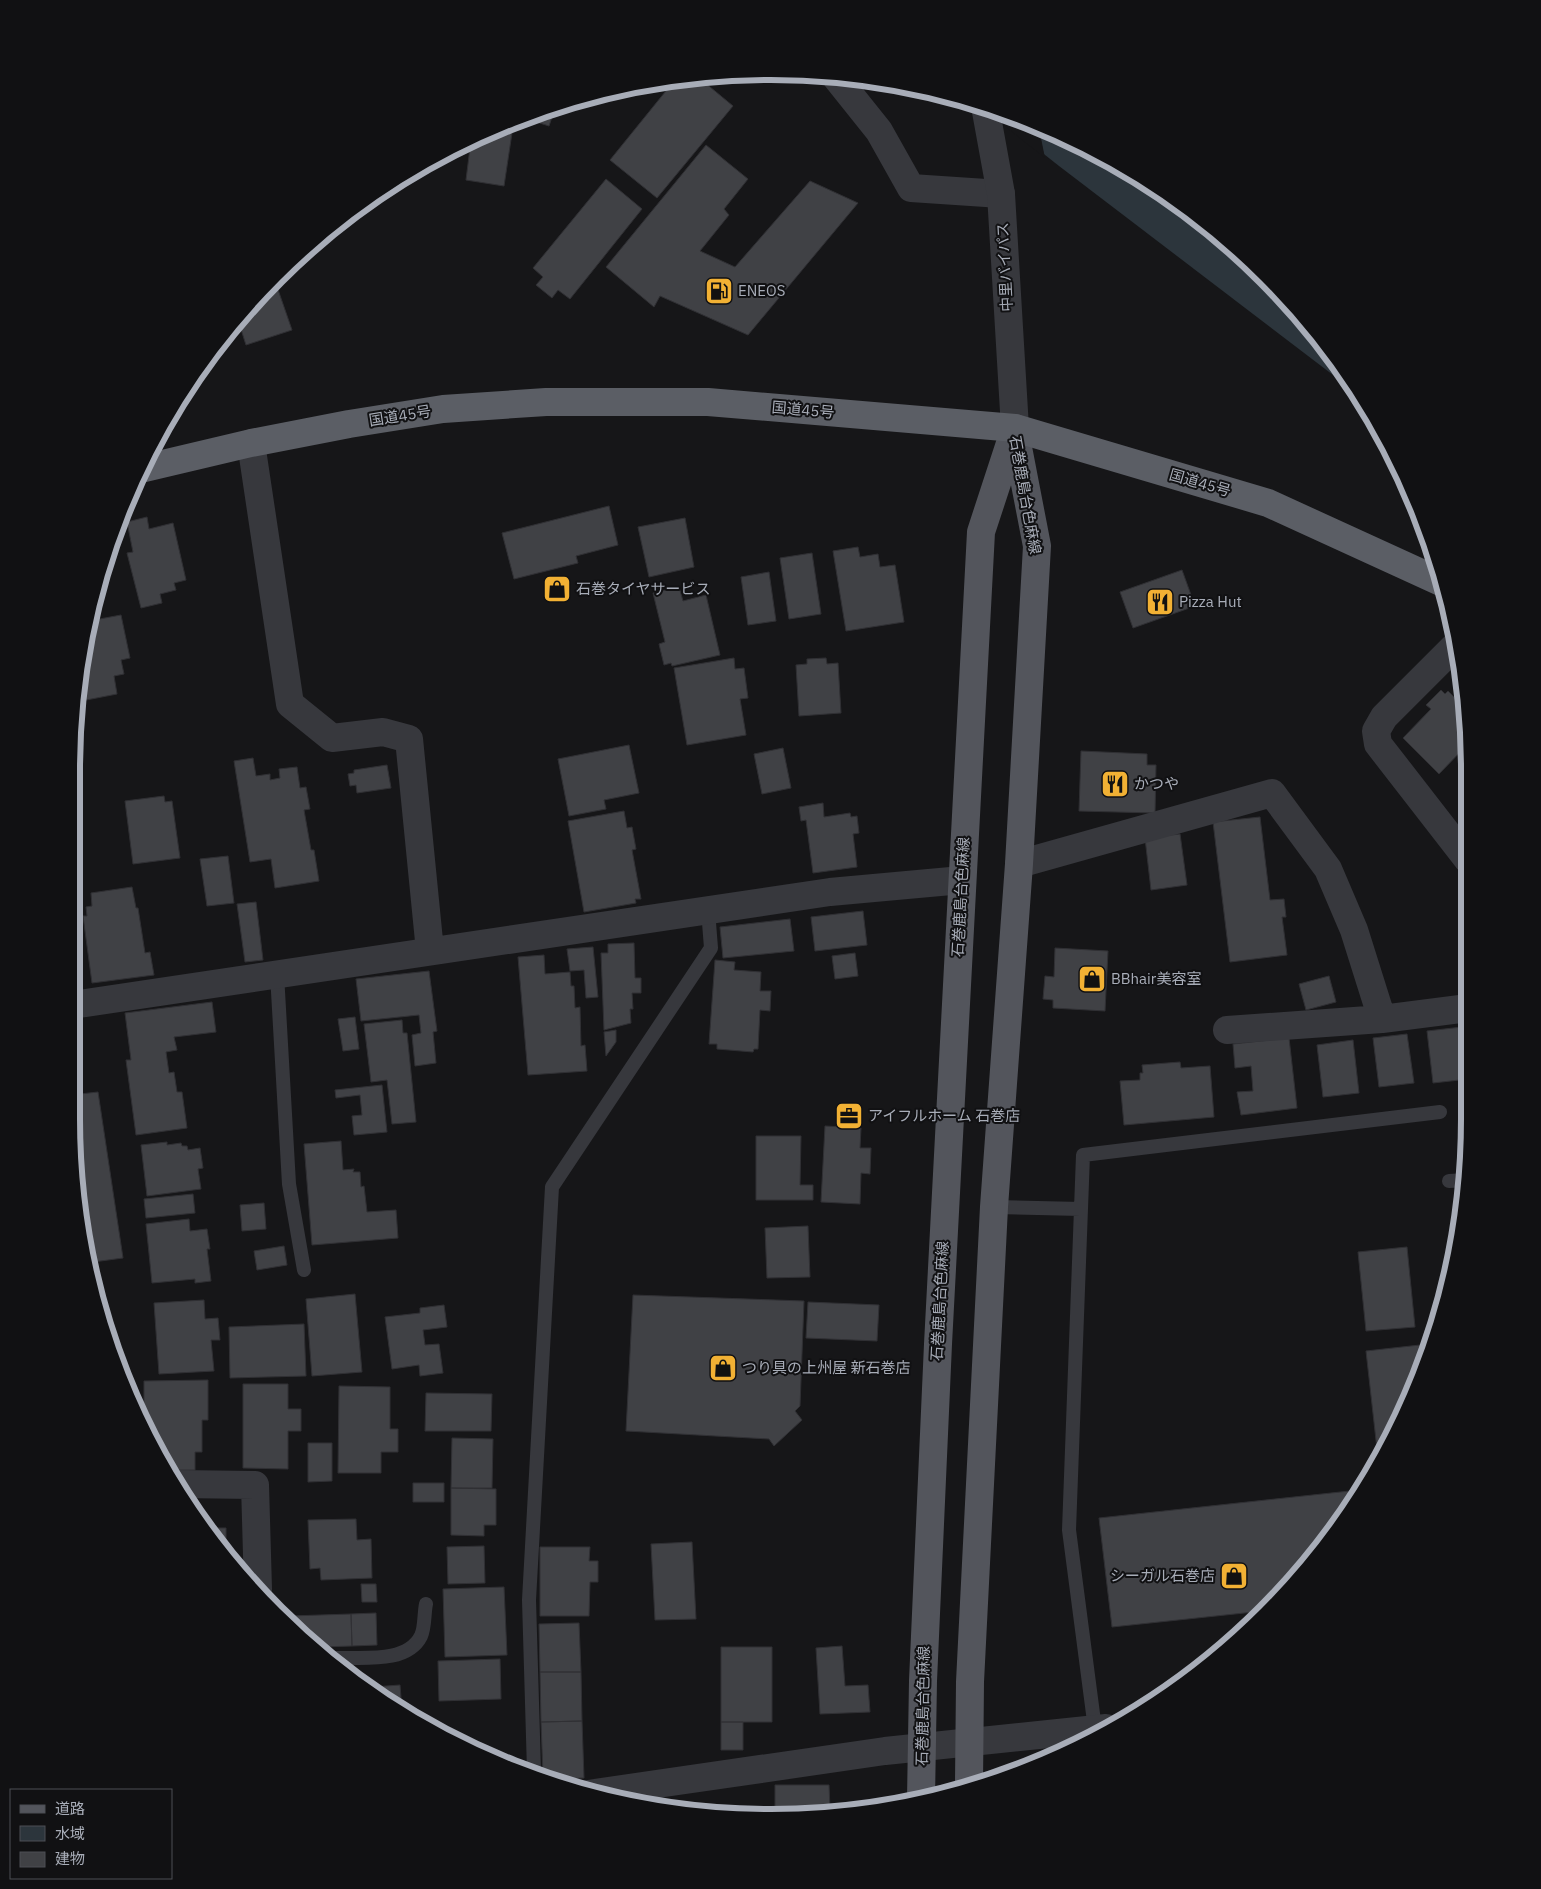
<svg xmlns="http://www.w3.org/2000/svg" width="1541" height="1889" viewBox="0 0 1541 1889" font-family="'IBM Plex Sans','Noto Sans JP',sans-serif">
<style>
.water{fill:#2c353c}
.pier{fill:#161618}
.building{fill:#404145;stroke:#303034}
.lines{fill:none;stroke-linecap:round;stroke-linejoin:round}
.service{stroke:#37383d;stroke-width:14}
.minor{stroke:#37383d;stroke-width:28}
.tertiary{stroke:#37383d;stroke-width:28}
.primary{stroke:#53555c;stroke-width:28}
.trunk{stroke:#5b5e65;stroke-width:28}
.labels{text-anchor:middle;stroke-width:4;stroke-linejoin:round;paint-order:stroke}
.street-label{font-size:15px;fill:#a8adb8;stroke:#111113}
.poi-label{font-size:15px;fill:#a8adb8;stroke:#111113;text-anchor:start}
.rim{fill:none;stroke:#a8adb8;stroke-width:6}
</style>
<rect width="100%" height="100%" fill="#161618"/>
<path class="water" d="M 982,105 L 995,108 L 1120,165 L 1231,245 L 1325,345 L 1354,391 L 1059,166 Z"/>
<path class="pier" d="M 981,107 L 995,108 L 1039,128 L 1045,158 Z"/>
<path class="building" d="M 698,77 L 733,106 L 657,198 L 610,160 L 674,81 Z
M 555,108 L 549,126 L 527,119 Z
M 495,131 L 512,133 L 504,186 L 466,180 L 471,140 Z
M 706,145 L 748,179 L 724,209 L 729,215 L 700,251 L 735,267 L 810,181 L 858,203 L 748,335 L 660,296 L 654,307 L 606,267 Z
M 606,179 L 642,209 L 570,299 L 558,290 L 552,298 L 536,285 L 543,277 L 533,268 Z
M 275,281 L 292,330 L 246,345 L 238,320 L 245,309 Z
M 609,506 L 618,545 L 576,556 L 578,563 L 514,579 L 502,533 Z
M 147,517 L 149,529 L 173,523 L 186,580 L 174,583 L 176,590 L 160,594 L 162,603 L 141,608 L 127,553 L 133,552 L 127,522 Z
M 685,518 L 694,567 L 649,577 L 638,527 Z
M 858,547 L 860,557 L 878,554 L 880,567 L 895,565 L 904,622 L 846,631 L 833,551 Z
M 812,553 L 821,614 L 789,619 L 780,558 Z
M 1182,570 L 1195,606 L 1133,628 L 1120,592 Z
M 769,572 L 776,621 L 748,625 L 741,577 Z
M 679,587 L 683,601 L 706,595 L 720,655 L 672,666 L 671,663 L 664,665 L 659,644 L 665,642 L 653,593 Z
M 121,615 L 130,658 L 121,660 L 124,674 L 114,676 L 117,694 L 76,702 L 85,634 L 89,621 Z
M 734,658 L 735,669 L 744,668 L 748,698 L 740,699 L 746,735 L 687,745 L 674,668 Z
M 826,658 L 827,664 L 838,663 L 841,713 L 799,716 L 796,665 L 807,664 L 807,659 Z
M 1441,690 L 1445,694 L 1448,691 L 1466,709 L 1468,725 L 1468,744 L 1439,774 L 1403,738 L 1431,709 L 1426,705 Z
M 629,745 L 639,793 L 604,800 L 606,809 L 569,816 L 558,759 Z
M 783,748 L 791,788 L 762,794 L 754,754 Z
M 1081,751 L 1147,754 L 1147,765 L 1156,765 L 1155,813 L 1079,811 Z
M 253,758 L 256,776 L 270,774 L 270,780 L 280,778 L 279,769 L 297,767 L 300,788 L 306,787 L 310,809 L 304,810 L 311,850 L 314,850 L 319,881 L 275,888 L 271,859 L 250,862 L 234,761 Z
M 387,765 L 391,788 L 357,793 L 356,785 L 350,786 L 348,774 L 354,773 L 354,770 Z
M 164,796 L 165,802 L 172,801 L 180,858 L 133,864 L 125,801 Z
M 823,803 L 824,817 L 850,813 L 851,817 L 857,816 L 859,833 L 853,834 L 857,867 L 813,873 L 806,820 L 801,821 L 799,807 Z
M 624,811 L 627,828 L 632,827 L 636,849 L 632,850 L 641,899 L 635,899 L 636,903 L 584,912 L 568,821 Z
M 1260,817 L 1270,900 L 1284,899 L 1286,917 L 1282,917 L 1287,955 L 1230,962 L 1213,822 Z
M 1180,834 L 1187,885 L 1151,890 L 1145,838 Z
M 228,856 L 234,903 L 207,906 L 200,859 Z
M 132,887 L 136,908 L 138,908 L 145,953 L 150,952 L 154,975 L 92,983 L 83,916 L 87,916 L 86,907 L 92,906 L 91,893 Z
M 256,902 L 263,960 L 245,962 L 237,904 Z
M 863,911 L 867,945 L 815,951 L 811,917 Z
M 790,919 L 794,951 L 723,958 L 720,927 Z
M 634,943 L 635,978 L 641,978 L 641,993 L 632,993 L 633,1009 L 630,1009 L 631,1023 L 604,1030 L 601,953 L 608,953 L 608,944 Z
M 593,947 L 598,997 L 586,998 L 584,970 L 570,971 L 567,949 Z
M 1055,948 L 1108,951 L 1105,1011 L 1053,1008 L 1053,1000 L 1043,999 L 1045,976 L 1054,977 Z
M 855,953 L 858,976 L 835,979 L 832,956 Z
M 544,955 L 545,974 L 570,972 L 571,986 L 574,986 L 575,1008 L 580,1007 L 581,1046 L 585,1045 L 587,1071 L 528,1075 L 518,957 Z
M 715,960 L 735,962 L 734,970 L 761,972 L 760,991 L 771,991 L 770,1011 L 760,1010 L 758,1049 L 754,1049 L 753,1052 L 717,1049 L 717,1044 L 709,1044 Z
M 429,971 L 437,1031 L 433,1032 L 436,1063 L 415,1066 L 412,1035 L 421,1033 L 419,1015 L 361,1021 L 356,979 Z
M 1329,976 L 1336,1002 L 1306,1010 L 1299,984 Z
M 212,1002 L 216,1032 L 174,1037 L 177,1050 L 166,1052 L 169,1073 L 174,1072 L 177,1092 L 182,1092 L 187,1128 L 136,1135 L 126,1060 L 131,1060 L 125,1013 Z
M 355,1017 L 359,1049 L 343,1051 L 338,1019 Z
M 402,1020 L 403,1033 L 407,1033 L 416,1122 L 392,1124 L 387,1080 L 371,1082 L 364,1024 Z
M 1462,1027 L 1468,1079 L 1433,1083 L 1427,1031 Z
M 616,1030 L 616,1042 L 606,1056 L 604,1032 Z
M 1407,1034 L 1414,1083 L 1379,1087 L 1373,1038 Z
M 1289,1038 L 1297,1108 L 1241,1115 L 1237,1092 L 1253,1091 L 1251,1066 L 1235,1068 L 1233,1044 Z
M 1353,1040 L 1359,1093 L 1323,1097 L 1317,1045 Z
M 1180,1062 L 1181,1068 L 1210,1066 L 1214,1117 L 1124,1125 L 1120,1081 L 1140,1080 L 1140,1073 L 1143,1073 L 1142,1065 Z
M 382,1085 L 387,1132 L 354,1135 L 352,1116 L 362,1115 L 360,1095 L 336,1098 L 335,1090 Z
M 98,1092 L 123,1258 L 93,1262 L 72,1121 L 71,1095 Z
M 825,1126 L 861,1128 L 860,1148 L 871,1148 L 870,1174 L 861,1173 L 860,1204 L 821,1202 Z
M 756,1136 L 801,1136 L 800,1185 L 813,1185 L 813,1200 L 756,1200 Z
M 341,1141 L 343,1170 L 354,1169 L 353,1172 L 360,1172 L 361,1187 L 364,1186 L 367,1212 L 396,1210 L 398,1238 L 312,1245 L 304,1144 Z
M 167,1142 L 167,1145 L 181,1143 L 182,1146 L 187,1146 L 188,1150 L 200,1148 L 203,1168 L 198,1169 L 201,1189 L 147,1196 L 141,1145 Z
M 193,1194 L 195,1213 L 146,1218 L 144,1199 Z
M 264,1203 L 266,1229 L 242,1231 L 240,1205 Z
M 189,1219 L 190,1231 L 207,1229 L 210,1249 L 207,1249 L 211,1281 L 195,1283 L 195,1279 L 152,1283 L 146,1224 Z
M 808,1226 L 810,1277 L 767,1278 L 765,1228 Z
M 284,1246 L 287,1265 L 257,1270 L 254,1251 Z
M 1407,1247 L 1415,1327 L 1366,1331 L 1358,1252 Z
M 355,1294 L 362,1372 L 312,1376 L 306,1299 Z
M 633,1295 L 804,1301 L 800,1406 L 795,1411 L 802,1420 L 774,1446 L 769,1439 L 626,1431 Z
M 204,1300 L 205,1319 L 218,1318 L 220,1340 L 211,1340 L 214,1371 L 159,1374 L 154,1303 Z
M 808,1302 L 879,1305 L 877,1341 L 806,1338 Z
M 444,1305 L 447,1327 L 423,1330 L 425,1345 L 439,1344 L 443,1373 L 420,1376 L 419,1365 L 392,1369 L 385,1317 L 420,1313 L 420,1308 Z
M 304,1324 L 306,1376 L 230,1378 L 229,1327 Z
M 1429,1344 L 1398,1428 L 1378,1458 L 1366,1351 Z
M 208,1380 L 208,1420 L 202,1420 L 202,1452 L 195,1452 L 195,1470 L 166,1470 L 144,1417 L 144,1381 Z
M 243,1384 L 288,1384 L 288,1409 L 301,1409 L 301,1431 L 288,1431 L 288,1469 L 243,1468 Z
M 339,1386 L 390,1387 L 390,1429 L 398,1429 L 398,1452 L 381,1452 L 381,1473 L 338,1473 Z
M 426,1393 L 492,1394 L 491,1431 L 425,1431 Z
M 452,1438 L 493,1439 L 492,1488 L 451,1488 Z
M 308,1443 L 332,1443 L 332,1481 L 308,1482 Z
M 413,1483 L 444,1483 L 444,1502 L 413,1502 Z
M 451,1488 L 496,1489 L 496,1525 L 484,1525 L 484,1536 L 451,1535 Z
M 1359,1490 L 1325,1544 L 1263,1611 L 1112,1627 L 1099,1518 Z
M 356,1519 L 357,1540 L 371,1539 L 372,1578 L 321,1580 L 320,1568 L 310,1569 L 308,1520 Z
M 211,1528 L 226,1528 L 226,1547 Z
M 692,1542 L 696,1619 L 655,1620 L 651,1544 Z
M 484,1546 L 485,1583 L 448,1584 L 447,1547 Z
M 540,1547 L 590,1547 L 589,1561 L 598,1561 L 598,1582 L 590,1582 L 589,1616 L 540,1616 Z
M 361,1584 L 376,1584 L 377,1602 L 362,1602 Z
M 504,1587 L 507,1655 L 445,1657 L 443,1589 Z
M 376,1613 L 377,1645 L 352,1646 L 351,1614 Z
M 351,1614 L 352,1646 L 320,1647 L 290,1624 L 290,1616 Z
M 579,1623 L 581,1672 L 540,1672 L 539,1624 Z
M 842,1646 L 845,1686 L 868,1685 L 870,1712 L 820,1714 L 816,1648 Z
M 721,1647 L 772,1647 L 772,1722 L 721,1722 Z
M 500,1659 L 501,1699 L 439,1701 L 438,1661 Z
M 540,1672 L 581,1672 L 582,1721 L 541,1722 Z
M 400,1685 L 402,1710 L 373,1687 Z
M 582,1721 L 584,1778 L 552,1779 L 543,1775 L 541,1722 Z
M 721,1722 L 743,1722 L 743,1750 L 721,1750 Z
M 775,1785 L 829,1785 L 830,1809 L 775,1813 Z"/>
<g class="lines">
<path class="service" d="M 277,974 L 289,1184 L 304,1270
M 1449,1181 L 1466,1180
M 994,1207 L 1081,1209
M 334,1658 C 362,1657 407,1664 421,1636 C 425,1628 424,1613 426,1604
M 1095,1729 L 1069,1530 L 1083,1155 L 1440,1112
M 534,1771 L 529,1600 L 552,1187 L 711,948 L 708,910"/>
<path class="minor" d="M 835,76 L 879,131 L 911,188 L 1001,194
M 251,443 L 290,704 L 332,738 L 383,732 L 409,739 L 430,951
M 1455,646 L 1384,717 L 1376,731 L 1378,744 L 1468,860
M 1019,864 L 1272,793 L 1328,869 L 1354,930 L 1382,1019
M 72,1005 L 830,892 L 962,880
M 1227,1030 L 1382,1019 L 1468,1008
M 177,1484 L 255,1485 L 258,1589
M 588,1794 L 885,1751 L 1106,1728"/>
<path class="tertiary" d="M 985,106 L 1001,194 L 1015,428"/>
<path class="primary" d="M 969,1783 L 970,1682 L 994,1207 L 1019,864 L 1037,546 L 1015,432
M 921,1799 L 923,1681 L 938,1344 L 981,532 L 1015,428"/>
<path class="trunk" d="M 141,469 L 251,443 L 349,424 L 443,409 L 546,402 L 708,402 L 1015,428 L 1268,503 L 1443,583"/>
</g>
<defs>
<g id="fuel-square" transform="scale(1.4375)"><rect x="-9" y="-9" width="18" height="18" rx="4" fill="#f2b134" stroke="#111113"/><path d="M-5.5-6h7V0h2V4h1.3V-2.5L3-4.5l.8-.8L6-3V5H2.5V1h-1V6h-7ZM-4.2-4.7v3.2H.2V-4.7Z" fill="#111"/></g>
<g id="shop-square" transform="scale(1.4375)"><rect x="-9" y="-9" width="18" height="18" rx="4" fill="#f2b134" stroke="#111113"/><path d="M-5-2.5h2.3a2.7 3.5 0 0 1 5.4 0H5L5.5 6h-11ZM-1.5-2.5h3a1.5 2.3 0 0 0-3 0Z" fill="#111"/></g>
<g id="restaurant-square" transform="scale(1.4375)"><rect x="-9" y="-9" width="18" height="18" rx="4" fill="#f2b134" stroke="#111113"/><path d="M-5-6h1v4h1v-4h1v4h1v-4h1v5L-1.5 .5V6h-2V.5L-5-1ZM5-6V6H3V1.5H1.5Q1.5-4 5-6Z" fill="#111"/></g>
<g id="office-square" transform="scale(1.4375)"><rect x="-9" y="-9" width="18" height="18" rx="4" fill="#f2b134" stroke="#111113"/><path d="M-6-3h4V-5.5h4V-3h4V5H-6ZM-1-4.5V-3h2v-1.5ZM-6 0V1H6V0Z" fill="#111"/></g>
</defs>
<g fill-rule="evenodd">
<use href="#fuel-square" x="719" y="291"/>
<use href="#shop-square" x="557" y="589"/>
<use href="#restaurant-square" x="1160" y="602"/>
<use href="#restaurant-square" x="1115" y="784"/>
<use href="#shop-square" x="1092" y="979"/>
<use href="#office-square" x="849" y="1116"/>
<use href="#shop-square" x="723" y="1368"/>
<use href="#shop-square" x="1234" y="1576"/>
</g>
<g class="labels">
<g class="street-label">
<text transform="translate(1005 267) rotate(-93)" y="5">中里バイパス</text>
<text transform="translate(803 410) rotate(5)" y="5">国道45号</text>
<text transform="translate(400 416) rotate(-9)" y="5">国道45号</text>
<text transform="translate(1200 483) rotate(16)" y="5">国道45号</text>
<text transform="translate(1025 495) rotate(80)" y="5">石巻鹿島台色麻線</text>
<text transform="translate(961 897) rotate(-87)" y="5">石巻鹿島台色麻線</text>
<text transform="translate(940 1301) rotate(-87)" y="5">石巻鹿島台色麻線</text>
<text transform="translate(923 1706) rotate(-89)" y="5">石巻鹿島台色麻線</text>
</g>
<g class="poi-label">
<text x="738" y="296">ENEOS</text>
<text x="576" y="594">石巻タイヤサービス</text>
<text x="1179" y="607">Pizza Hut</text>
<text x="1134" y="789">かつや</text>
<text x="1111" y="984">BBhair美容室</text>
<text x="868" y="1121">アイフルホーム 石巻店</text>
<text x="742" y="1373">つり具の上州屋 新石巻店</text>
<text x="1215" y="1581" text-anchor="end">シーガル石巻店</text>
</g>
</g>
<path d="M0 0H1541V1889H0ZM770 80H771A690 690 0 0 1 1461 770V1119A690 690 0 0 1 771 1809H770A690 690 0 0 1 80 1119V770A690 690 0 0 1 770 80Z" fill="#111113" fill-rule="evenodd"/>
<path class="rim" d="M770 80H771A690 690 0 0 1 1461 770V1119A690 690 0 0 1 771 1809H770A690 690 0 0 1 80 1119V770A690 690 0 0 1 770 80Z"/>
<rect x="10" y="1789" width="162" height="90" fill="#111113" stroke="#4d4f55"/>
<rect x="20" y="1805" width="25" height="8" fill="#53555c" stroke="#4d4f55"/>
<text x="55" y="1814" font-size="15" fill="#a8adb8">道路</text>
<rect x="20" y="1826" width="25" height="15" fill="#2c353c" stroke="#4d4f55"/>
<text x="55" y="1839" font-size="15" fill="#a8adb8">水域</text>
<rect x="20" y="1852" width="25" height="15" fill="#404145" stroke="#4d4f55"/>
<text x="55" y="1864" font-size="15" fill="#a8adb8">建物</text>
</svg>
